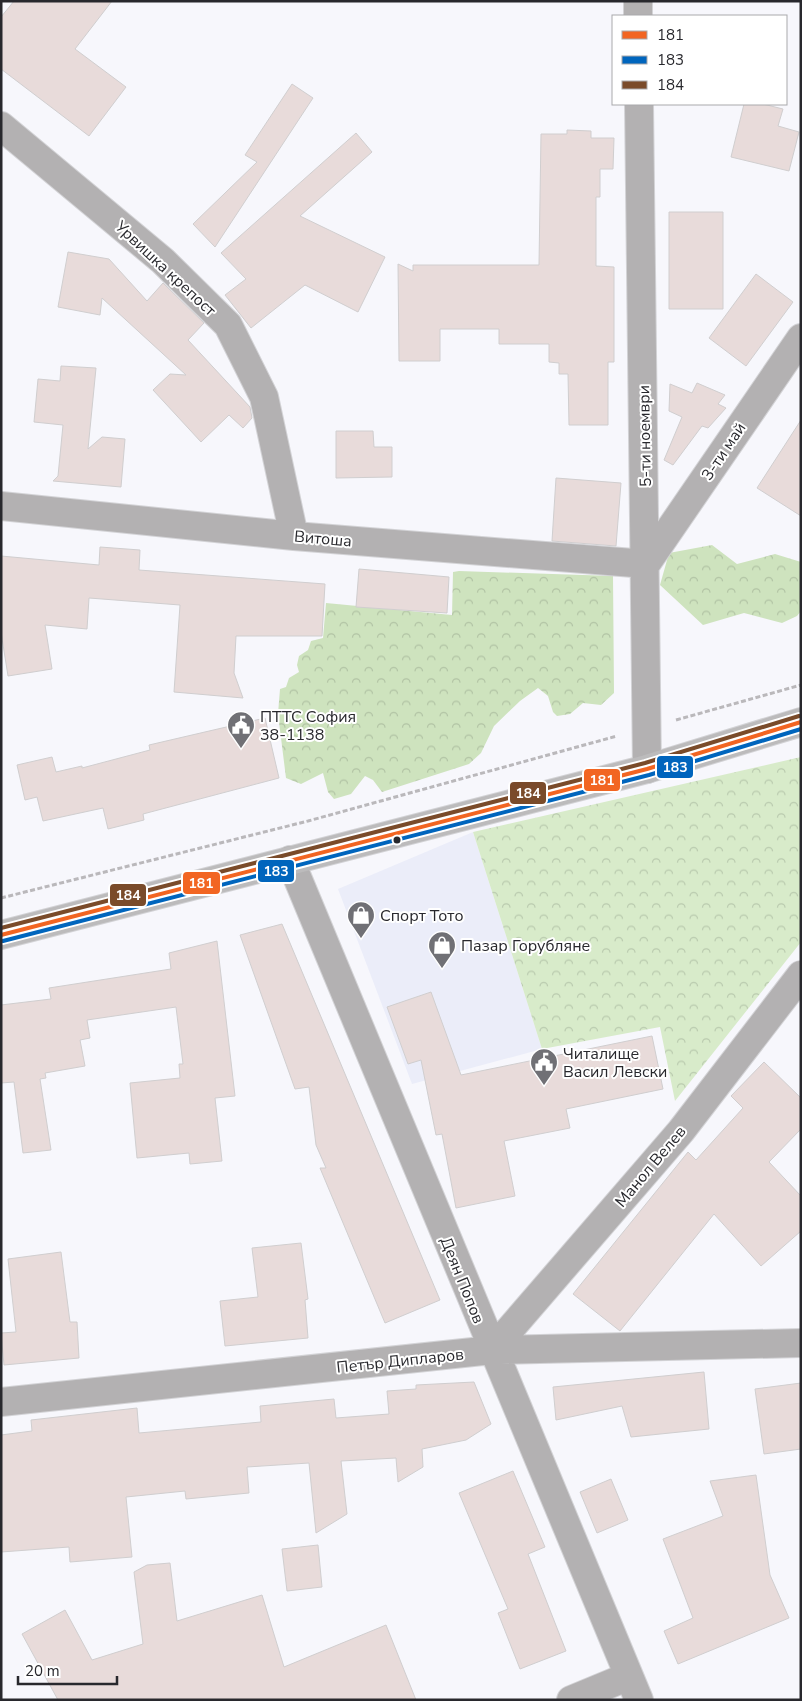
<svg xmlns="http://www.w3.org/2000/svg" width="802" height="1701" viewBox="0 0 802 1701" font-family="'Nunito Sans',sans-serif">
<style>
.built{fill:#ebedf9}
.forest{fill:url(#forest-crowns)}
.park{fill:url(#park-crowns)}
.building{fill:#e8dbda;stroke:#d0cecf}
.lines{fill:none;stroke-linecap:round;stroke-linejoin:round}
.street-casing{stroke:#d3d3d6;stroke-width:30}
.secondary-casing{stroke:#d3d3d6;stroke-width:30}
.path{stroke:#bab8bb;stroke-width:3;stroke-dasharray:5 2.5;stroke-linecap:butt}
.street{stroke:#b3b1b2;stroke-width:28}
.secondary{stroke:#bcbbbc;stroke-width:28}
.bus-1-casing{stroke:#fff;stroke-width:8}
.bus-2-casing{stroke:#fff;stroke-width:8}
.bus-3-casing{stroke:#fff;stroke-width:8}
.bus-1{stroke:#f26522;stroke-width:4}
.bus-2{stroke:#0065bd;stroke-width:4}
.bus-3{stroke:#7a4b2a;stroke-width:4}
.bus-dot{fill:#28282d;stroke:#fff;stroke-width:2}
.labels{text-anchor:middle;stroke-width:4;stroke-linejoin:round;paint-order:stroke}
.street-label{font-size:16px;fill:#28282d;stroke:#fff}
.poi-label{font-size:16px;fill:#28282d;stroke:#fff;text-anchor:start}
.line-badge{stroke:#fff;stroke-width:2}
.badge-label{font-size:14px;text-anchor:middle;font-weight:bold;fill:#fff}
</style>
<defs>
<pattern id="forest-crowns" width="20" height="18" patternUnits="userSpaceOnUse" patternTransform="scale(1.25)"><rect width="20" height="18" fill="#cee3be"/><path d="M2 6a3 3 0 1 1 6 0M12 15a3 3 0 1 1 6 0" fill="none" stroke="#b1c3a4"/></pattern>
<pattern id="park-crowns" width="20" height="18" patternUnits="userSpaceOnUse" patternTransform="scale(1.25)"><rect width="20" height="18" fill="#d8ebca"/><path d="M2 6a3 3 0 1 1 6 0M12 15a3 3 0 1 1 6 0" fill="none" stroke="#b9caae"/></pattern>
</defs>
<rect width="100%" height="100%" fill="#f7f7fc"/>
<path class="built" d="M 473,832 L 542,1049 L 412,1084 L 338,889 Z"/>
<path class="forest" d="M 712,545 L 737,564 L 775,554 L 801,562 L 801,611 L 797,616 L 782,623 L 744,613 L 703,625 L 660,585 L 669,553 Z
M 459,571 L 613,576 L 614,693 L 601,705 L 583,703 L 570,714 L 557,716 L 553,712 L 548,696 L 538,688 L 520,701 L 494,726 L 481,753 L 469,764 L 382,792 L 373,780 L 365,776 L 351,794 L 334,799 L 328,792 L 323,773 L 301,784 L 286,778 L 278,714 L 280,689 L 286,687 L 289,678 L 299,672 L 297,665 L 299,656 L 308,650 L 311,641 L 323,638 L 326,603 L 452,615 L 453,572 Z"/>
<path class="park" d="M 801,757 L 801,942 L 675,1101 L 660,1027 L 542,1049 L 473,832 Z"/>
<path class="building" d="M 14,1 L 112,1 L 75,49 L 126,87 L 89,136 L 1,69 L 1,17 Z
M 292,84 L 313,98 L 215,247 L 193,224 L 257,162 L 245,155 Z
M 744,104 L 763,104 L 783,109 L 778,126 L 799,132 L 789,171 L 731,157 Z
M 567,130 L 591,131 L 591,138 L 614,138 L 613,169 L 600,169 L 600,197 L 596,197 L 596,266 L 614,267 L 614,362 L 608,362 L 608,425 L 569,425 L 568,374 L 559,374 L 559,363 L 549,362 L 549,344 L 499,344 L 499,329 L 440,329 L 440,361 L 399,361 L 398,264 L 413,271 L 413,265 L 539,265 L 541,134 L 567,134 Z
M 356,133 L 372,152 L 300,216 L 385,257 L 358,312 L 305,285 L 251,328 L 225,295 L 246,279 L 221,253 Z
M 669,212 L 723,212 L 723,309 L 669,309 Z
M 68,252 L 109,259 L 147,301 L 163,283 L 204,323 L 188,340 L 250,407 L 252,418 L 243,428 L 229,415 L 201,442 L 153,390 L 170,374 L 186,375 L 102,298 L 100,315 L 58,307 Z
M 756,274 L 793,302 L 746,366 L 709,338 Z
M 61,366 L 96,368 L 88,449 L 102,437 L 125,439 L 121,487 L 53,481 L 58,476 L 63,425 L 34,422 L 38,379 L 60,381 Z
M 697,383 L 725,395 L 718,404 L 726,408 L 708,428 L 702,426 L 673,465 L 664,460 L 682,417 L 669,411 L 670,384 L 692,393 Z
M 801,420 L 801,516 L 757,488 Z
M 336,431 L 373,431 L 374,447 L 392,447 L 392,477 L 336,478 Z
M 556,478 L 621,483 L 616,546 L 552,541 Z
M 100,547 L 140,550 L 139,570 L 325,584 L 322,636 L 236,636 L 234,673 L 243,698 L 174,692 L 180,605 L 89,598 L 87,629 L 45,625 L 52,669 L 8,676 L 1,632 L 1,556 L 99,565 Z
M 359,569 L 449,577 L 447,613 L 356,607 Z
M 265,718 L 279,778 L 143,814 L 144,820 L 108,829 L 103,808 L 43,821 L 37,797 L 25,800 L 17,765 L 52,757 L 56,772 L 82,766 L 82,768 L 150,750 L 149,745 Z
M 282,924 L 440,1300 L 385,1323 L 320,1168 L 326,1168 L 316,1145 L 309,1087 L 295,1089 L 240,935 Z
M 217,941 L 235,1096 L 215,1098 L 222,1161 L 190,1164 L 189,1153 L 137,1158 L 130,1083 L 180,1078 L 179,1064 L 183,1064 L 176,1007 L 87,1020 L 90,1038 L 80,1040 L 85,1066 L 45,1073 L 46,1078 L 40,1079 L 51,1150 L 23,1153 L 14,1082 L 1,1083 L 1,1005 L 51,999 L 49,988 L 171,969 L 169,953 Z
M 431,992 L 461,1075 L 652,1036 L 663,1089 L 566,1109 L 570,1128 L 504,1141 L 515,1196 L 456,1208 L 442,1134 L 436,1135 L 421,1060 L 408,1064 L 387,1007 Z
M 764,1062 L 801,1098 L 801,1129 L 769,1162 L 801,1196 L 801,1231 L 761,1266 L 714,1214 L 620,1331 L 573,1294 L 688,1152 L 696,1160 L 743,1108 L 731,1096 Z
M 301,1243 L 308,1299 L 305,1300 L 308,1338 L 225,1346 L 220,1301 L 258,1297 L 252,1248 Z
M 61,1252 L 70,1322 L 77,1322 L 79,1358 L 4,1365 L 1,1333 L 16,1332 L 8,1259 Z
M 704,1372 L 709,1429 L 631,1437 L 622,1406 L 556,1420 L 553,1387 Z
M 474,1382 L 491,1424 L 466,1440 L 422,1449 L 423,1467 L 398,1482 L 396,1458 L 341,1461 L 347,1514 L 316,1533 L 309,1463 L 247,1467 L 249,1493 L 186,1499 L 185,1491 L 126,1497 L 132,1557 L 70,1562 L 69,1547 L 1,1552 L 1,1435 L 32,1431 L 31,1420 L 137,1408 L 139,1433 L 261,1422 L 260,1406 L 334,1399 L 336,1418 L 389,1414 L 387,1391 L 416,1389 L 416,1385 Z
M 801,1383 L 801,1449 L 764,1454 L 755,1389 Z
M 513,1471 L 545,1547 L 528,1554 L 566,1651 L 520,1669 L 498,1613 L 508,1609 L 459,1493 Z
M 756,1475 L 770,1575 L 789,1618 L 678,1664 L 664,1631 L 693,1618 L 663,1539 L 723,1516 L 710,1481 Z
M 611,1479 L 628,1520 L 597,1533 L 580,1492 Z
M 318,1545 L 322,1587 L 287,1591 L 282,1549 Z
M 170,1563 L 177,1621 L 262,1595 L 284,1667 L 386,1625 L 416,1700 L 58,1700 L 22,1634 L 65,1610 L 92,1660 L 143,1644 L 134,1572 L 147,1565 Z"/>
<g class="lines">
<g class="street-casing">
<path id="street" d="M 638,1 L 638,16
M 639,104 L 647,769
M 1,126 L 163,261 L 228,325 L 264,397 L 294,536
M 1,506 L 294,536 L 646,564 L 801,338
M 290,860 L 639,1700
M 492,1350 L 681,1131 L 801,975
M 1,1402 L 492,1350 L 801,1343
M 571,1700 L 629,1676"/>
</g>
<g class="secondary-casing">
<path id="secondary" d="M 1,935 L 647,769 L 801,722"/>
</g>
<path class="path" d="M 676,720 L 801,685
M 1,898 L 308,821 L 617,736"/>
<use href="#street" class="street"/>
<use href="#secondary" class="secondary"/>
<g class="bus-1-casing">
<path id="bus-1" d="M 1,935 L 647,769 L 801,722"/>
</g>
<g class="bus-2-casing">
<path id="bus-2" d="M 3,941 L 649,775 L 801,729"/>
</g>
<g class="bus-3-casing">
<path id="bus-3" d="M 1,928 L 645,763 L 799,716"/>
</g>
<use href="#bus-1" class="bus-1"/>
<use href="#bus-2" class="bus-2"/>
<use href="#bus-3" class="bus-3"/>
</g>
<defs>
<g id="civic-pin" transform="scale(1.4375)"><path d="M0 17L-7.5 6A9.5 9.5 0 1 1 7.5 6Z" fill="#707075" stroke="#fff"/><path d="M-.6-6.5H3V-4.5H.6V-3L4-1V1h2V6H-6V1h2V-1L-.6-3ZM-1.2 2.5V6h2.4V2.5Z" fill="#fff"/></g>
<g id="shop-pin" transform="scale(1.4375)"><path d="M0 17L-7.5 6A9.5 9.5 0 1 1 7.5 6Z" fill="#707075" stroke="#fff"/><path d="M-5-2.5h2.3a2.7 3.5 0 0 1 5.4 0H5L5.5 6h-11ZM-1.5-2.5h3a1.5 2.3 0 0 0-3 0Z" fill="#fff"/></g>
</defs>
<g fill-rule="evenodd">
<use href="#civic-pin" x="241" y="725"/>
<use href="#shop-pin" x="361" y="915"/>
<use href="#shop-pin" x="442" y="945"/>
<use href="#civic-pin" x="544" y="1062"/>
</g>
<circle class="bus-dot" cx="397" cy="840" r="4.5"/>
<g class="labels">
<g class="street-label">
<text transform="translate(166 268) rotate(43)" y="6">Урвишка крепост</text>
<text transform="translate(644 436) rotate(-91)" y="6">5-ти ноември</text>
<text transform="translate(723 451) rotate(-56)" y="6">3-ти май</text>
<text transform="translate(323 538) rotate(5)" y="6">Витоша</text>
<text transform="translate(650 1166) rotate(-50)" y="6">Манол Велев</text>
<text transform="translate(463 1280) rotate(68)" y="6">Деян Попов</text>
<text transform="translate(400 1360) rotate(-6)" y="6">Петър Дипларов</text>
</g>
<g class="poi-label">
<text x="260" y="722">ПТТС София<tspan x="260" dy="18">38-1138</tspan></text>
<text x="380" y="921">Спорт Тото</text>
<text x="461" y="951">Пазар Горубляне</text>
<text x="563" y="1059">Читалище<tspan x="563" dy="18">Васил Левски</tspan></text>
</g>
</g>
<g class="line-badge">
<rect x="656" y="755" width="38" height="24" rx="5" fill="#0065bd"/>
<rect x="583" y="768" width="38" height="24" rx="5" fill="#f26522"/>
<rect x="509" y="781" width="38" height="24" rx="5" fill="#7a4b2a"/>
<rect x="257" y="859" width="38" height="24" rx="5" fill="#0065bd"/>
<rect x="182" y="871" width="39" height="24" rx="5" fill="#f26522"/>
<rect x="109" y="883" width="38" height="24" rx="5" fill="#7a4b2a"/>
</g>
<g class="badge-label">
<text x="675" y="772">183</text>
<text x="602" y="785">181</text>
<text x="528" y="798">184</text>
<text x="276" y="876">183</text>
<text x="201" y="888">181</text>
<text x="128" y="900">184</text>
</g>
<rect width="802" height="1701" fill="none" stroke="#28282d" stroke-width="5"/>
<rect x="612" y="15" width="175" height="90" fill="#ffffff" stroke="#a9a9ab"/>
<rect x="622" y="31" width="25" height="8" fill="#f26522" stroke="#a9a9ab"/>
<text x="657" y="40" font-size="15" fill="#28282d">181</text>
<rect x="622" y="56" width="25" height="8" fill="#0065bd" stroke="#a9a9ab"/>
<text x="657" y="65" font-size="15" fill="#28282d">183</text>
<rect x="622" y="81" width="25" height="8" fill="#7a4b2a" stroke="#a9a9ab"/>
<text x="657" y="90" font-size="15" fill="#28282d">184</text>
<path d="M18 1676v8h99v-8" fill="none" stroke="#28282d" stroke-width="2.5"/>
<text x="25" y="1676" font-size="15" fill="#28282d" stroke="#ffffff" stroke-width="4" paint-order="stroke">20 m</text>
</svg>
